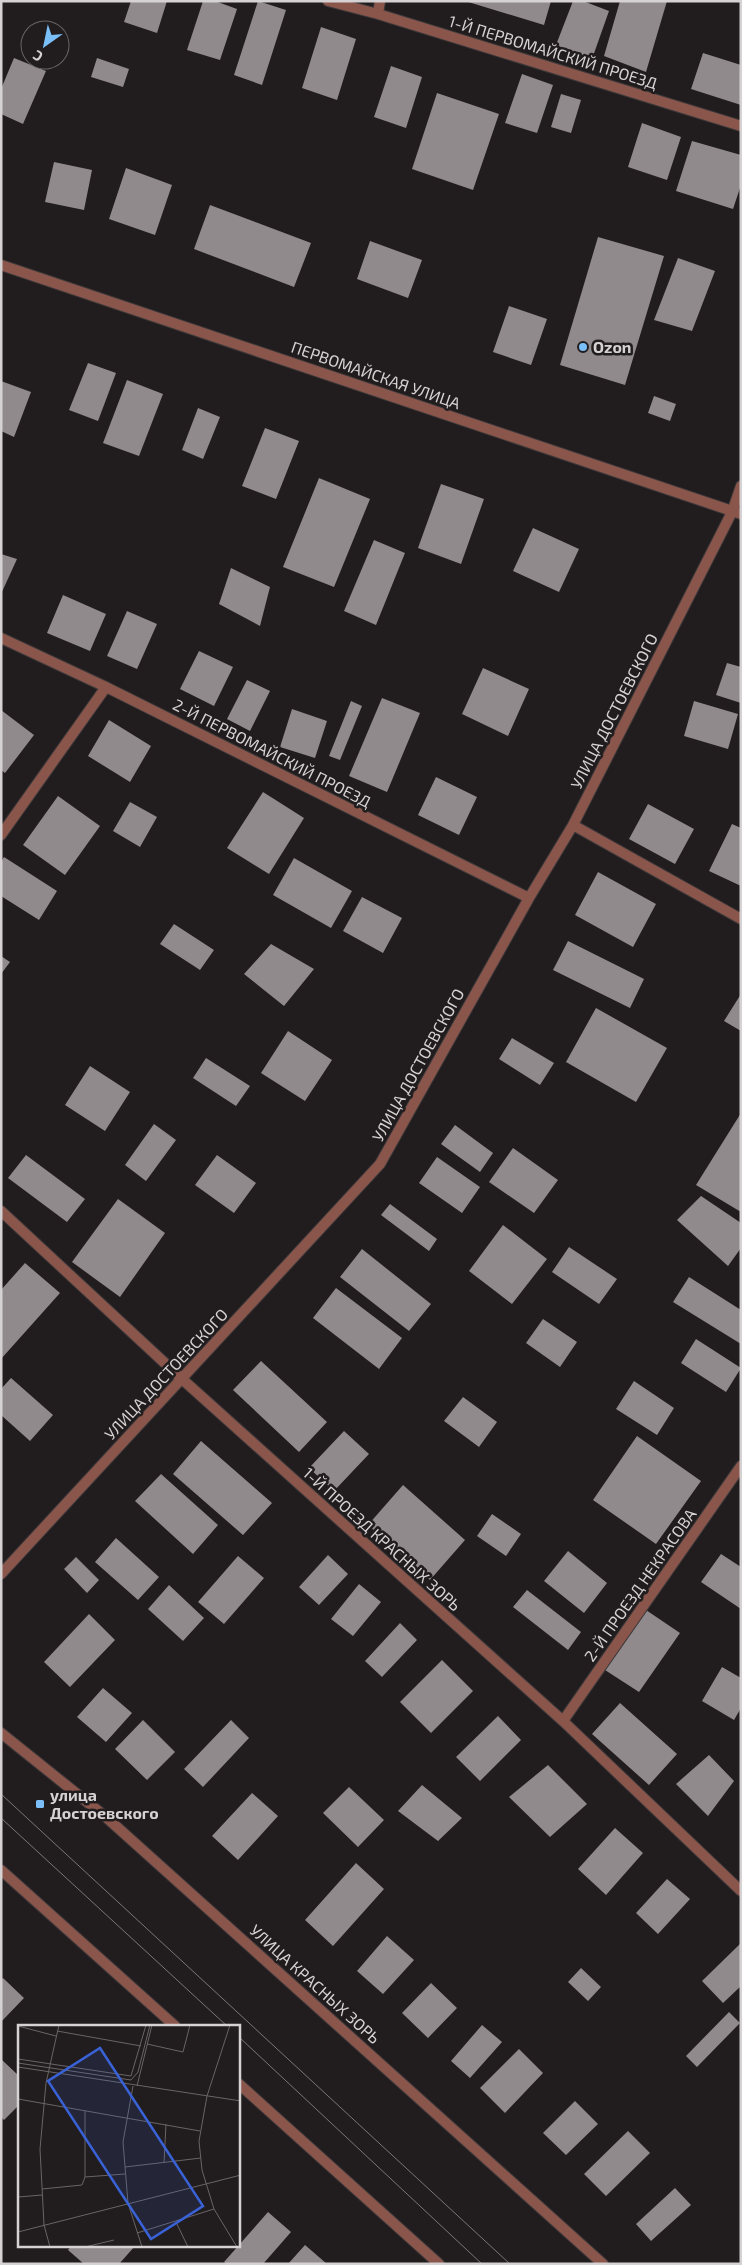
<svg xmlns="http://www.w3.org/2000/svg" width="742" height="2265" viewBox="0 0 742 2265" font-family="'Exo 2',sans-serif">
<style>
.building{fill:#908a8d}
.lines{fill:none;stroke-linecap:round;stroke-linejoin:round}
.minor-casing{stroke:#3e393a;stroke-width:12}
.tertiary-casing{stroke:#3e393a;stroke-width:12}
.minor{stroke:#8a564c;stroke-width:10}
.tertiary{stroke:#8a564c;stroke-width:10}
.tram{stroke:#7a7677;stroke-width:1}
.poi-dot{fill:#7abff8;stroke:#211c1d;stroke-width:2}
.labels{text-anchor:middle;stroke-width:5;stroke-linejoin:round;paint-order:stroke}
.street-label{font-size:16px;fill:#d6d2d3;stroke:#211c1d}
.poi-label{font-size:16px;font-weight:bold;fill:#d6d2d3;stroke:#211c1d;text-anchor:start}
.inset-road{fill:none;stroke:#696566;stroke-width:1}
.view{fill:#3962d7;fill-opacity:0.15;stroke:#3962d7;stroke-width:2.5}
.inset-edge{fill:none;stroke:#d6d2d3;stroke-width:2.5}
</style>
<rect width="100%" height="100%" fill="#211c1d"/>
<path class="building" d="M 131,1 L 167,1 L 157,33 L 124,22 Z
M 203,1 L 215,1 L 237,9 L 220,60 L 187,50 Z
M 258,1 L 286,10 L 262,85 L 234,75 Z
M 465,1 L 551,1 L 544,25 Z
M 573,1 L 583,1 L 609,11 L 592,59 L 556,45 Z
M 620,1 L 667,1 L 646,72 L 604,56 Z
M 321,27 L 356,39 L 337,100 L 302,88 Z
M 703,53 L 741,65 L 741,105 L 691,89 Z
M 14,58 L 46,71 L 23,124 L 1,114 L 1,89 Z
M 97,58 L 129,69 L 123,87 L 91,77 Z
M 391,66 L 422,77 L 406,128 L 374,117 Z
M 522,74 L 553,85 L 537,133 L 505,123 Z
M 437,93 L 499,114 L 473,190 L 412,169 Z
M 561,94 L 581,100 L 571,133 L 551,127 Z
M 642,123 L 681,137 L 667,180 L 628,167 Z
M 692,141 L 741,155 L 741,185 L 733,209 L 676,191 Z
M 54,162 L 92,170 L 84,210 L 45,202 Z
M 126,168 L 172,185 L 155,235 L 109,219 Z
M 210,205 L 311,243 L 294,287 L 194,249 Z
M 598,237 L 664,256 L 625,385 L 560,365 Z
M 370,241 L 422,260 L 408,298 L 357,279 Z
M 678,258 L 715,271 L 692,331 L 654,320 Z
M 509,306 L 547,319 L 531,365 L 493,352 Z
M 88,363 L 116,373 L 98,421 L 69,410 Z
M 127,380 L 163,394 L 139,456 L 103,443 Z
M 1,381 L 31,392 L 14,437 L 1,431 Z
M 654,396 L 676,404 L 670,421 L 648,413 Z
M 198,408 L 220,417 L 203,459 L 182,450 Z
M 265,428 L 299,441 L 276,499 L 242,486 Z
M 319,478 L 370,499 L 334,587 L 283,567 Z
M 441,484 L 484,499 L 461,564 L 418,548 Z
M 533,528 L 579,549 L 559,592 L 513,571 Z
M 374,540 L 405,553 L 376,625 L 344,611 Z
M 1,554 L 17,559 L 1,594 Z
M 231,568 L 270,587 L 260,626 L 219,604 Z
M 63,595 L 106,614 L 90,651 L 47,633 Z
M 127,611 L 157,624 L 137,669 L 107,656 Z
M 199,651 L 233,667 L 214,706 L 180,689 Z
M 727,663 L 741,667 L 741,703 L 716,695 Z
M 483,668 L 529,689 L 508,736 L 462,714 Z
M 247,680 L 270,691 L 250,731 L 227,719 Z
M 382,698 L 420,713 L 387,792 L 349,776 Z
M 351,701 L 362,706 L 340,760 L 329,756 Z
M 694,701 L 738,714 L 728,749 L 684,736 Z
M 292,709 L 327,721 L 315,758 L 280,747 Z
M 1,710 L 34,735 L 5,773 L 1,770 Z
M 109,720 L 151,746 L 130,782 L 88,756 Z
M 436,777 L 477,797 L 459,835 L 418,815 Z
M 263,792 L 304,818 L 269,874 L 227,848 Z
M 58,796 L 100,826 L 65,875 L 23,845 Z
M 130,802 L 157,817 L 140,847 L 113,831 Z
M 648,804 L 694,829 L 675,864 L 629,839 Z
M 732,824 L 741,828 L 741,886 L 709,871 Z
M 4,857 L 57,891 L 39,920 L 1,896 L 1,862 Z
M 294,858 L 352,891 L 331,928 L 273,895 Z
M 598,872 L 656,904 L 633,947 L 575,915 Z
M 362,897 L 402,918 L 383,953 L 343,931 Z
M 174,924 L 214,950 L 200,970 L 160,944 Z
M 568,941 L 644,979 L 630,1008 L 553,970 Z
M 271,944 L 314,969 L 284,1006 L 244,974 Z
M 1,956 L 10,962 L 1,974 Z
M 741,994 L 741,1031 L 724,1021 Z
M 596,1008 L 667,1048 L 636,1102 L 566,1062 Z
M 288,1031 L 332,1060 L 305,1101 L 261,1073 Z
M 512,1038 L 554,1063 L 540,1085 L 499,1059 Z
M 206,1058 L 250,1086 L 236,1106 L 193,1078 Z
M 90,1066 L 130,1092 L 105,1131 L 65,1105 Z
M 741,1113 L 741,1212 L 696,1185 Z
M 154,1124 L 176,1140 L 146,1181 L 125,1165 Z
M 455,1125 L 493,1153 L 480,1172 L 441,1144 Z
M 513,1148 L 558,1180 L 534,1213 L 489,1182 Z
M 26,1155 L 85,1199 L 67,1222 L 8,1178 Z
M 217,1155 L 256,1183 L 234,1213 L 195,1185 Z
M 437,1157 L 480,1187 L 462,1213 L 419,1183 Z
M 701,1196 L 741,1223 L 741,1248 L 728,1266 L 677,1220 Z
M 118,1199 L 165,1233 L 120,1297 L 72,1262 Z
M 390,1204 L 437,1239 L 429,1251 L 381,1215 Z
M 503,1225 L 547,1259 L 512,1304 L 469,1271 Z
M 569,1247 L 617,1279 L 599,1304 L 552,1272 Z
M 362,1249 L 431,1304 L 409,1331 L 340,1277 Z
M 25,1263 L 60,1293 L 1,1359 L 1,1290 Z
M 689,1277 L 741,1310 L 741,1344 L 673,1302 Z
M 336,1288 L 402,1338 L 379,1369 L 313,1318 Z
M 543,1319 L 577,1342 L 560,1367 L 526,1343 Z
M 696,1339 L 741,1368 L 726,1392 L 681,1363 Z
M 261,1361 L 327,1422 L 299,1452 L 233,1390 Z
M 11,1378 L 53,1415 L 30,1441 L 1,1415 L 1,1389 Z
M 634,1381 L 674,1408 L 657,1435 L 616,1409 Z
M 463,1397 L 497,1422 L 479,1447 L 444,1421 Z
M 344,1431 L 369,1454 L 334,1491 L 309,1468 Z
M 637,1436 L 701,1481 L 656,1544 L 593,1500 Z
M 201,1441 L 272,1503 L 243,1535 L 173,1474 Z
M 161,1474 L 218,1525 L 193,1554 L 135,1501 Z
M 403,1485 L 465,1540 L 430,1580 L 368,1525 Z
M 492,1514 L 521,1534 L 506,1556 L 477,1536 Z
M 116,1538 L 159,1577 L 138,1600 L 95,1562 Z
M 568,1551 L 607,1583 L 584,1613 L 544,1581 Z
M 721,1554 L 741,1567 L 741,1609 L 701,1582 Z
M 328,1555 L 348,1574 L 319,1605 L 299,1587 Z
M 238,1556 L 264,1578 L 224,1624 L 198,1602 Z
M 76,1557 L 99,1580 L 87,1593 L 64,1569 Z
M 359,1584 L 381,1602 L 353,1636 L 331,1619 Z
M 169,1585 L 204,1618 L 183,1641 L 148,1609 Z
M 527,1590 L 581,1632 L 568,1650 L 513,1607 Z
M 646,1610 L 680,1633 L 639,1692 L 605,1670 Z
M 89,1614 L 115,1640 L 70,1687 L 44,1662 Z
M 400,1623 L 417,1640 L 382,1677 L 365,1661 Z
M 442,1660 L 473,1691 L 431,1733 L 400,1702 Z
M 722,1667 L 741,1678 L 741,1708 L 734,1720 L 702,1701 Z
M 103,1688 L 132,1713 L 106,1742 L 77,1717 Z
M 620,1703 L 677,1754 L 649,1785 L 592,1734 Z
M 498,1716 L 521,1740 L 480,1781 L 456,1757 Z
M 143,1720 L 175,1752 L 147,1780 L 115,1749 Z
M 231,1720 L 249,1738 L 203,1787 L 184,1769 Z
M 709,1755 L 734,1781 L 708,1816 L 676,1784 Z
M 548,1765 L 587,1804 L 550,1837 L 509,1797 Z
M 422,1785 L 462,1818 L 438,1841 L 398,1811 Z
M 349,1787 L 384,1820 L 358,1847 L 323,1813 Z
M 252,1793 L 278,1816 L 238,1860 L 212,1836 Z
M 615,1828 L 643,1853 L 606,1895 L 578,1869 Z
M 356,1863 L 384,1889 L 333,1946 L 305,1920 Z
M 667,1879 L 690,1899 L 658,1934 L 636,1913 Z
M 387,1936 L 414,1960 L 383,1994 L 357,1971 Z
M 741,1943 L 741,1986 L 723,2003 L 702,1981 Z
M 581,1968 L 601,1987 L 588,2001 L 568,1982 Z
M 3,1978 L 24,1998 L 1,2022 L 1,1980 Z
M 431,1983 L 457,2008 L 428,2038 L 402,2013 Z
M 729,2012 L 740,2023 L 697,2067 L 686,2056 Z
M 482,2025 L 502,2042 L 470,2078 L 451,2061 Z
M 519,2049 L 543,2073 L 505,2113 L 480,2088 Z
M 1,2059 L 19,2076 L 19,2105 L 4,2120 L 1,2117 Z
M 575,2101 L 598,2124 L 566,2155 L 543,2133 Z
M 628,2131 L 650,2153 L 606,2196 L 584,2174 Z
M 675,2188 L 691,2205 L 651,2241 L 636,2224 Z
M 268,2212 L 291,2232 L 263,2264 L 227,2264 L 224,2262 Z
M 305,2245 L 327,2264 L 288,2264 Z
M 71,2246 L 135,2246 L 119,2264 L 84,2264 L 68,2250 Z"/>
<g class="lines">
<g class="minor-casing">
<path id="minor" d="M 328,1 L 378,14 L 741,126
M 378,14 L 380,1
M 1,638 L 106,687 L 529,898
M 573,825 L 741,919
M 1,835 L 106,687
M 1,1211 L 182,1379 L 563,1721 L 741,1891
M 1,1574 L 380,1164 L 529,898 L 573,825 L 732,512 L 741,486
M 563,1721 L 741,1466
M 1,1733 L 107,1818 L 603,2264
M 1,1870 L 175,2026
M 239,2084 L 439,2264"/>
</g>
<g class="tertiary-casing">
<path id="tertiary" d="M 1,265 L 741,514"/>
</g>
<use href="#minor" class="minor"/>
<use href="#tertiary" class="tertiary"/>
<path class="tram" d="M 1,1794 L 510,2264
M 1,1818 L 227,2026
M 239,2037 L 482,2264"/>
</g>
<g class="poi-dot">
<circle cx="583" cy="347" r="5"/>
<rect x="35" y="1799" width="10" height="10" rx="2.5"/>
</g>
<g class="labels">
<g class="street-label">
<text transform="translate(553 52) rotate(17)" y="6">1-Й ПЕРВОМАЙСКИЙ ПРОЕЗД</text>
<text transform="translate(376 375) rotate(19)" y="6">ПЕРВОМАЙСКАЯ УЛИЦА</text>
<text transform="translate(614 711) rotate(-63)" y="6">УЛИЦА ДОСТОЕВСКОГО</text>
<text transform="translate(272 753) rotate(27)" y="6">2-Й ПЕРВОМАЙСКИЙ ПРОЕЗД</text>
<text transform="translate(418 1065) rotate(-61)" y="6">УЛИЦА ДОСТОЕВСКОГО</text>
<text transform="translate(166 1374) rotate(-47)" y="6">УЛИЦА ДОСТОЕВСКОГО</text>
<text transform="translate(382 1539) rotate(42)" y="6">1-Й ПРОЕЗД КРАСНЫХ ЗОРЬ</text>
<text transform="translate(640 1585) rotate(-55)" y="6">2-Й ПРОЕЗД НЕКРАСОВА</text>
<text transform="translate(315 1984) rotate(42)" y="6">УЛИЦА КРАСНЫХ ЗОРЬ</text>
</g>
<g class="poi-label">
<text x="593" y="353">Ozon</text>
<text x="50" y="1801">улица<tspan x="50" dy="18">Достоевского</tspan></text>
</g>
</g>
<g transform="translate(18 2025)">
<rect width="222" height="222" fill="#211c1d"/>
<path class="inset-road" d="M 212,0 L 189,71 L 181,116 L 184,145 L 196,184 L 219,222M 0,1 L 38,11M 39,6 L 123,21M 129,19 L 165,27 L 172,0M 0,34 L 113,51 L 128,0M 0,38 L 113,55 L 120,47 L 132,0M 0,42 L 223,76M 115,61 L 105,117 L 110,178 L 124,222M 119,61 L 134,0M 0,74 L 182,106M 67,86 L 67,152M 146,138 L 148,99M 107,142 L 183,133M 24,164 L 64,160 L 67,152 L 107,149M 0,172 L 24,170M 158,197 L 170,222M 0,207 L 223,150M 119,208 L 196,184M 32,222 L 26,200 L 22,124 L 28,58 L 41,0M 67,222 L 96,215"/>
<path class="view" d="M 82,23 L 185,181 L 133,214 L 30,56 Z"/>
<rect width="222" height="222" class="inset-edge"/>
</g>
<rect width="742" height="2265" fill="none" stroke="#d6d2d3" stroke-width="5"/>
<g transform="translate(45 45) rotate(213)"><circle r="24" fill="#211c1d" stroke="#696566"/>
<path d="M0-4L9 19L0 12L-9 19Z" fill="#7abff8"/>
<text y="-8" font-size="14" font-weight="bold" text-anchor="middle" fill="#d6d2d3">С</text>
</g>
</svg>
